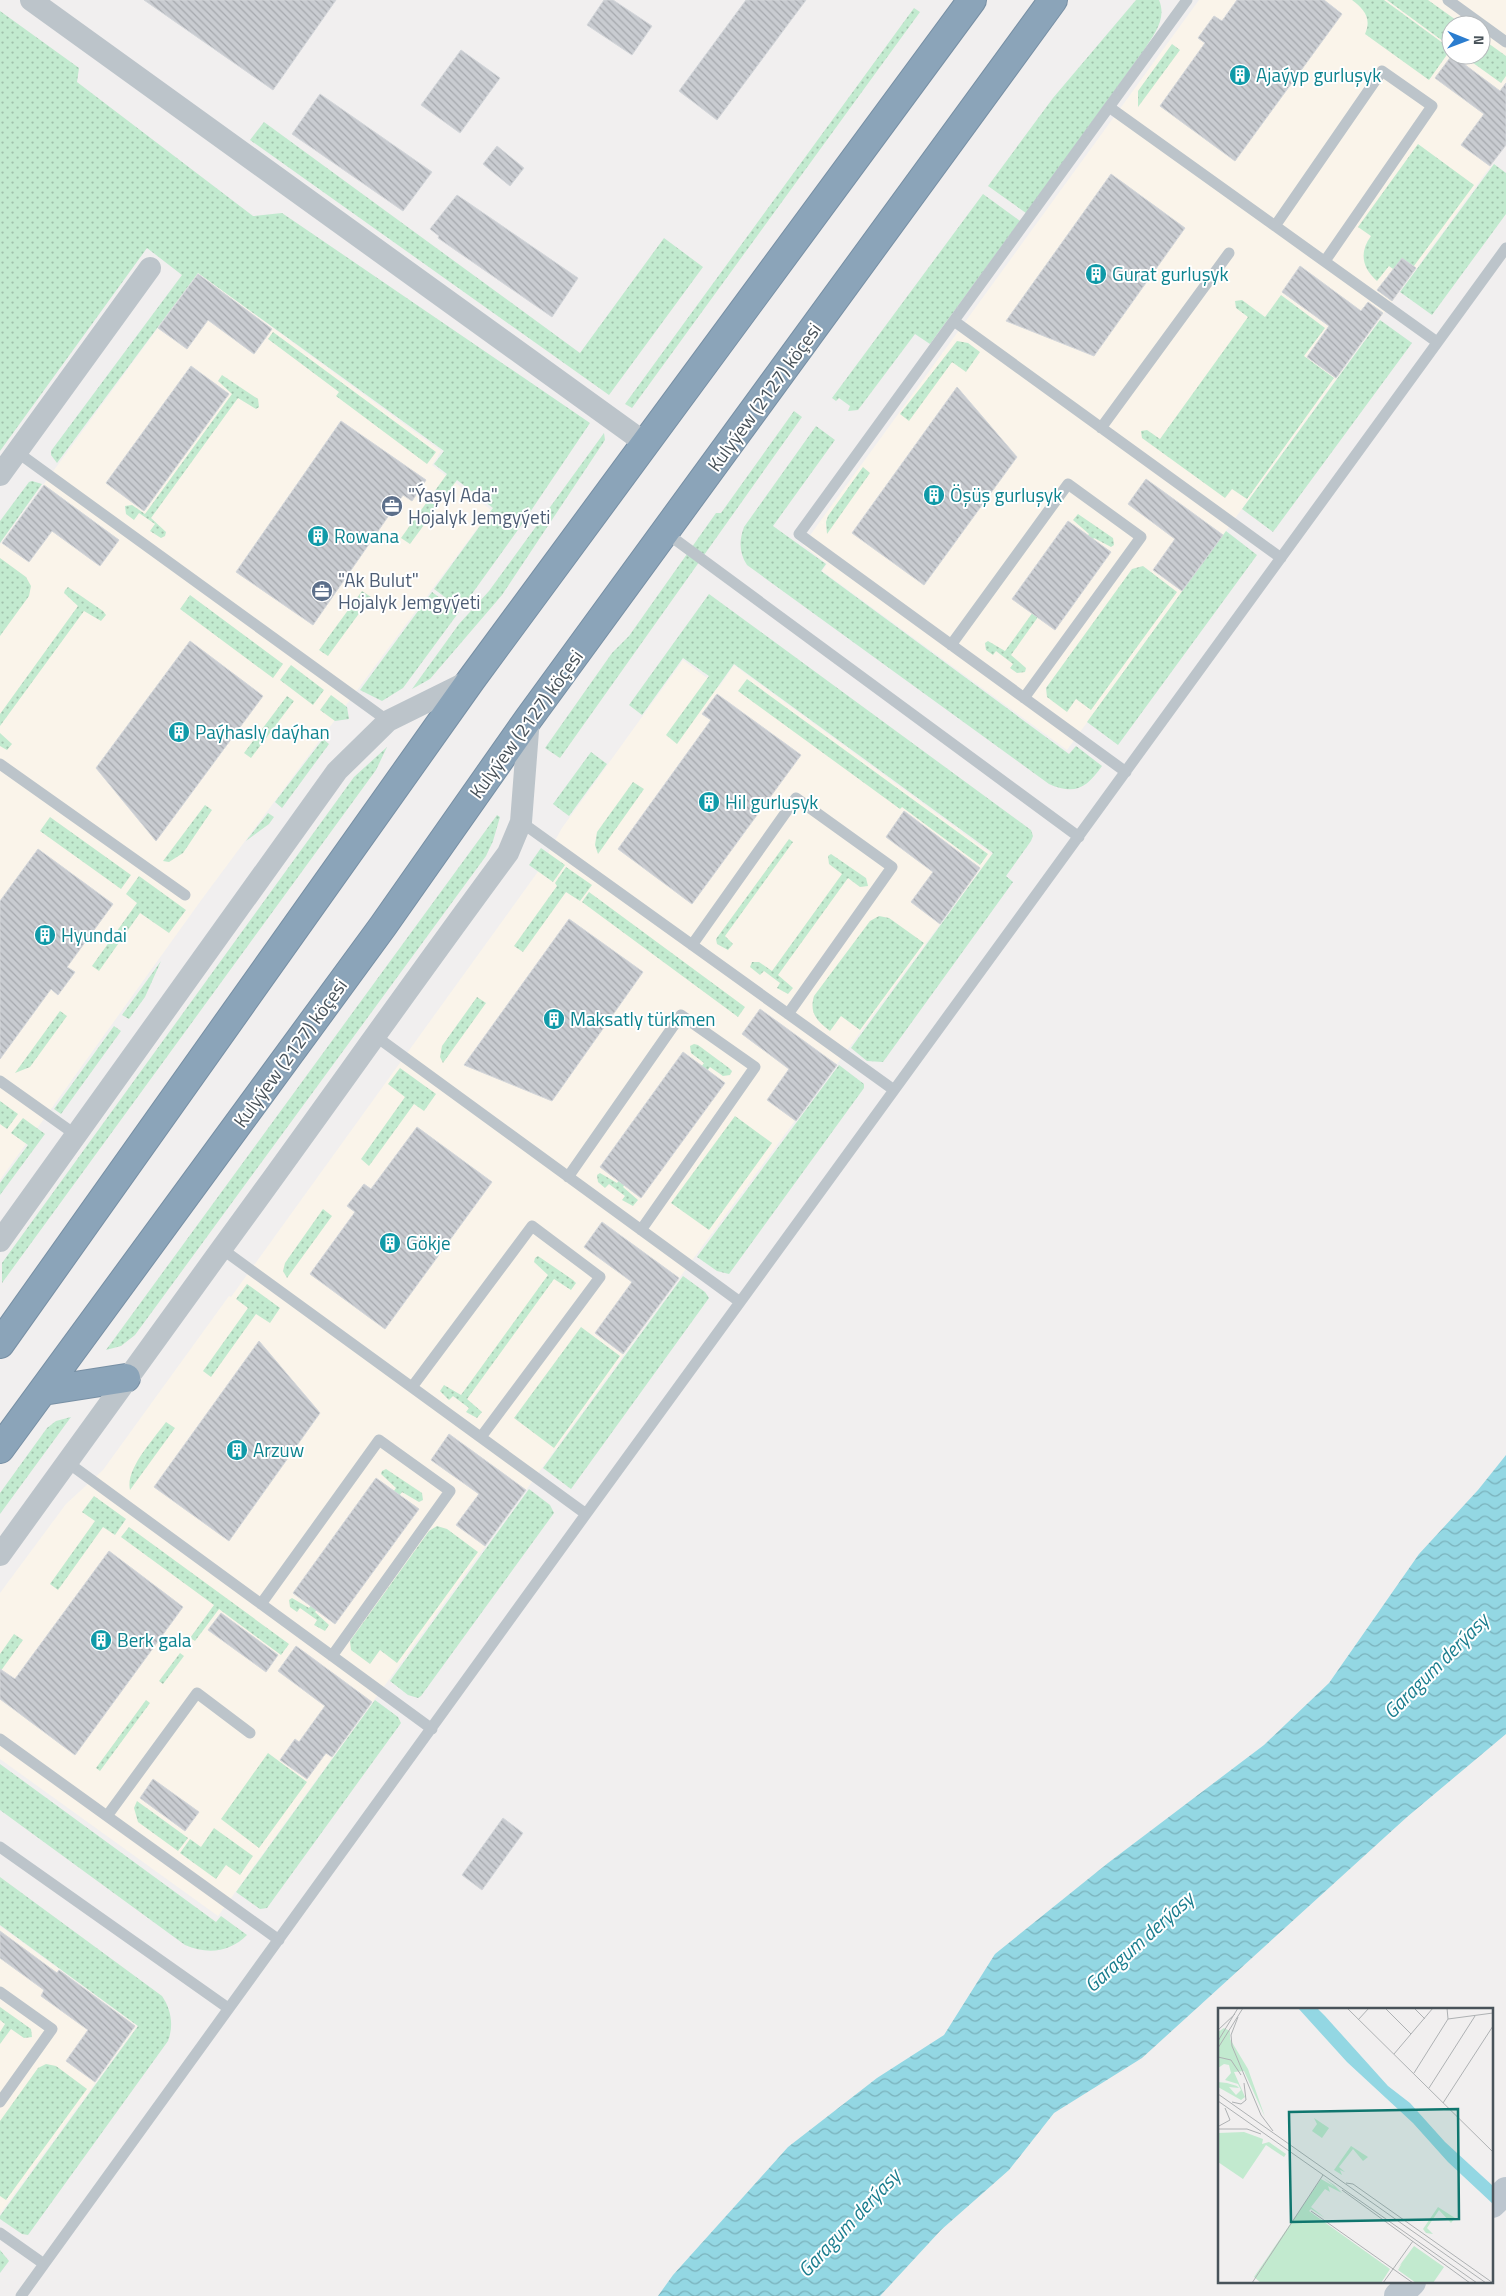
<svg xmlns="http://www.w3.org/2000/svg" width="1506" height="2296" viewBox="0 0 1506 2296" font-family="'Titillium Web',sans-serif">
<style>
.commercial{fill:#faf4ea;fill-rule:evenodd}
.grass{fill:url(#grass-dots)}
.water{fill:url(#water-waves)}
.building{fill:url(#building-back-hatch);stroke:#d3d6da}
.lines{fill:none;stroke-linecap:round;stroke-linejoin:round}
.highway-casing{stroke:#778fa4;stroke-width:30}
.lane{stroke:#bcc4ca;stroke-width:11}
.street{stroke:#bcc4ca;stroke-width:22}
.secondary{stroke:#bcc6cf;stroke-width:28}
.highway{stroke:#8ba4b9;stroke-width:28}
.labels{text-anchor:middle;stroke-width:4;stroke-linejoin:round;paint-order:stroke}
.culture-label{font-size:19px;fill:#0d838f;stroke:#fff;text-anchor:start}
.street-label{font-size:19px;fill:#49535a;stroke:#fff}
.service-label{font-size:19px;fill:#4e5e75;stroke:#fff;text-anchor:start}
.water-label{font-size:20px;font-style:italic;fill:#1a7d8e;stroke:#fff}
.inset-road{fill:none;stroke:#aeb1b3;stroke-width:1}
.view{fill:#0f766e;fill-opacity:0.15;stroke:#0f766e;stroke-width:2.5}
.inset-edge{fill:none;stroke:#49535a;stroke-width:2.5}
</style>
<defs>
<pattern id="grass-dots" width="8" height="8" patternUnits="userSpaceOnUse" patternTransform="scale(1.25)"><rect width="8" height="8" fill="#c2eacf"/><path d="M2 2h.1M6 6h.1" fill="none" stroke="#a0c0ab" stroke-width="1.8" stroke-linecap="round"/></pattern>
<pattern id="water-waves" width="16" height="10" patternUnits="userSpaceOnUse" patternTransform="scale(1.25)"><rect width="16" height="10" fill="#93d7e3"/><path d="M0 5q4-4 8 0t8 0" fill="none" stroke="#7ab1bb"/></pattern>
<pattern id="building-back-hatch" width="6" height="6" patternUnits="userSpaceOnUse" patternTransform="scale(1.25)"><rect width="6" height="6" fill="#c9ccd1"/><path d="M-1 5l2 2M0 0l6 6M5-1l2 2" fill="none" stroke="#a5a8ad"/></pattern>
</defs>
<rect width="100%" height="100%" fill="#f1efef"/>
<path class="commercial" d="M 1199,0 L 1506,0 L 1506,145 L 1067,750 L 822,571 L 827,564 L 803,545 ZM 1451,25 L 1481,25 L 1481,55 L 1451,55 Z
M 198,273 L 441,451 L 432,465 L 491,510 L 202,899 L 0,1180 L 0,544 Z
M 683,660 L 719,687 L 734,665 L 992,854 L 696,1255 L 218,1916 L 0,1759 L 0,1593 L 66,1504 L 103,1470 L 229,1296 L 231,1297 L 537,873 L 562,828 Z
M 0,1926 L 137,2026 L 0,2214 Z"/>
<path class="grass" d="M 1136,0 L 1159,0 C 1167,19 1154,34 1144,50 L 1026,213 L 988,186 L 1053,98 Z
M 1352,0 L 1384,0 L 1451,49 L 1429,80 L 1365,34 C 1372,18 1364,9 1352,0 Z
M 1387,0 L 1428,0 L 1463,25 L 1451,25 L 1451,47 Z
M 914,8 L 920,12 L 632,408 L 625,404 Z
M 0,11 L 79,68 L 77,82 L 253,216 L 282,213 L 590,423 L 520,527 L 461,609 L 434,589 L 493,508 L 457,480 L 410,544 L 401,538 L 447,474 L 434,464 L 444,451 L 198,273 L 57,463 L 51,455 L 51,451 L 182,275 L 147,248 L 0,451 Z
M 1481,38 L 1506,56 L 1506,76 L 1501,83 L 1462,55 L 1481,55 Z
M 1172,44 L 1180,50 L 1138,107 L 1138,91 Z
M 264,122 L 580,353 L 664,238 L 703,267 L 609,395 L 250,140 Z
M 1418,144 L 1474,185 L 1405,278 L 1389,266 L 1377,281 C 1362,268 1359,252 1371,236 L 1358,227 Z
M 1494,164 L 1506,173 L 1506,214 L 1432,315 L 1400,292 Z
M 983,194 L 1020,221 L 930,344 L 915,334 L 858,410 L 848,411 L 850,406 L 839,398 L 836,401 L 832,398 Z
M 1281,295 L 1325,328 L 1304,356 L 1334,378 L 1247,499 L 1232,489 L 1225,498 L 1142,438 L 1141,431 L 1147,430 L 1160,439 L 1248,317 L 1236,308 L 1235,301 L 1242,300 L 1265,317 Z
M 1380,320 L 1412,343 L 1273,532 L 1242,509 Z
M 273,332 L 436,452 L 427,464 L 336,396 L 339,392 L 268,339 Z
M 957,341 L 968,343 L 980,352 L 966,372 L 952,362 L 909,421 L 900,414 Z
M 222,375 L 258,399 L 259,407 L 256,409 L 238,398 L 151,518 L 166,532 L 165,536 L 161,538 L 150,531 L 155,524 L 139,513 L 134,520 L 126,514 L 125,506 L 132,505 L 145,514 L 232,394 L 218,381 Z
M 794,411 L 802,417 L 560,758 L 545,748 L 612,653 L 629,636 L 716,513 L 721,513 Z
M 816,426 L 835,440 L 773,526 L 826,564 L 821,571 L 1069,754 L 1076,746 L 1102,766 C 1087,787 1076,796 1049,784 L 747,565 C 739,553 739,541 744,527 Z
M 604,433 L 605,440 L 502,595 L 430,679 L 412,689 L 459,624 L 489,591 Z
M 863,467 L 870,473 L 827,534 L 826,522 L 828,516 Z
M 32,481 L 42,484 L 0,543 L 0,521 L 29,482 Z
M 1078,514 L 1113,538 L 1114,545 L 1111,547 L 1094,538 L 1011,655 L 1026,668 L 1025,672 L 1017,673 L 1010,668 L 1013,664 L 996,651 L 993,655 L 986,650 L 985,643 L 988,641 L 1005,651 L 1089,534 L 1073,520 Z
M 1226,531 L 1257,555 L 1118,745 L 1087,722 Z
M 0,558 L 26,577 L 31,586 L 29,596 L 0,636 Z
M 1143,566 L 1177,592 L 1091,710 L 1076,699 L 1067,712 L 1047,697 L 1046,688 L 1132,569 Z
M 68,587 L 103,611 L 106,615 L 101,621 L 84,611 L 0,726 L 0,714 L 78,606 L 64,593 L 65,590 Z
M 362,591 L 371,597 L 328,656 L 319,650 Z
M 432,592 L 459,612 L 403,688 L 382,701 L 360,690 Z
M 709,594 L 1031,830 L 1033,836 L 1031,841 L 1006,876 L 1013,882 L 883,1062 L 867,1061 L 851,1048 L 993,853 L 734,664 L 677,744 L 666,735 L 709,676 L 683,658 L 642,715 L 629,705 Z
M 190,595 L 283,664 L 273,678 L 180,609 Z
M 291,665 L 324,690 L 313,705 L 280,680 Z
M 747,679 L 988,854 L 980,865 L 902,807 L 900,809 L 738,691 Z
M 331,695 L 347,707 L 349,719 L 335,721 L 320,710 Z
M 287,696 L 294,701 L 251,758 L 244,753 Z
M 0,733 L 12,744 L 7,750 L 0,746 Z
M 323,739 L 329,744 L 282,808 L 275,802 Z
M 387,747 L 376,770 L 2,1283 L 2,1263 L 354,777 Z
M 591,752 L 607,764 L 569,816 L 553,804 Z
M 633,782 L 644,789 L 598,854 L 595,845 L 597,832 Z
M 205,805 L 212,810 L 183,853 L 169,862 L 163,861 Z
M 268,813 L 274,817 L 269,824 L 246,841 Z
M 497,815 L 500,817 L 493,841 L 486,856 L 135,1335 L 121,1346 L 106,1350 Z
M 50,817 L 131,875 L 121,889 L 40,831 Z
M 789,839 L 793,842 L 725,936 L 733,944 L 728,950 L 717,944 L 716,939 Z
M 541,848 L 565,865 L 553,882 L 529,865 Z
M 831,854 L 866,878 L 868,886 L 860,887 L 848,878 L 778,975 L 793,988 L 788,994 L 777,988 L 780,983 L 764,971 L 760,975 L 750,967 L 752,962 L 759,962 L 772,971 L 842,874 L 829,864 L 828,856 Z
M 566,867 L 592,885 L 580,901 L 566,892 L 523,952 L 514,946 L 557,886 L 555,883 Z
M 139,876 L 186,910 L 169,933 L 140,913 L 99,971 L 92,966 L 137,903 L 126,894 Z
M 589,892 L 745,1007 L 738,1017 L 582,902 Z
M 879,916 L 889,918 L 924,943 L 860,1030 L 841,1016 L 830,1031 C 817,1021 809,1013 814,996 L 870,921 Z
M 161,961 L 145,997 L 129,1019 L 122,1015 Z
M 477,997 L 486,1003 L 443,1063 L 440,1057 L 442,1046 Z
M 60,1011 L 67,1016 L 30,1067 L 15,1073 Z
M 114,1026 L 121,1031 L 61,1114 L 54,1109 Z
M 694,1044 L 698,1045 L 729,1068 L 732,1071 L 730,1075 L 723,1076 L 710,1067 L 623,1187 L 638,1200 L 633,1206 L 622,1200 L 625,1196 L 609,1184 L 605,1188 L 598,1182 L 597,1175 L 600,1173 L 617,1183 L 704,1063 L 691,1053 L 690,1046 Z
M 839,1065 L 864,1084 L 864,1088 L 729,1274 L 717,1271 L 697,1257 Z
M 400,1068 L 436,1094 L 424,1111 L 414,1104 L 369,1166 L 361,1159 L 405,1097 L 388,1084 Z
M 0,1101 L 18,1114 L 7,1129 L 0,1124 Z
M 735,1116 L 772,1143 L 709,1230 L 671,1203 Z
M 23,1118 L 45,1134 L 0,1195 L 0,1183 L 28,1145 L 11,1133 Z
M 323,1209 L 332,1216 L 287,1278 L 283,1271 L 285,1263 Z
M 538,1256 L 573,1280 L 576,1283 L 571,1290 L 554,1279 L 467,1399 L 482,1412 L 477,1418 L 466,1412 L 469,1408 L 453,1396 L 449,1400 L 440,1391 L 444,1385 L 461,1395 L 548,1275 L 534,1262 L 535,1258 Z
M 683,1276 L 705,1292 L 709,1298 L 571,1489 L 543,1468 Z
M 247,1284 L 280,1308 L 270,1323 L 256,1314 L 211,1377 L 203,1371 L 248,1308 L 236,1299 Z
M 581,1327 L 620,1356 L 554,1448 L 514,1418 Z
M 71,1417 L 0,1514 L 0,1493 L 47,1428 L 56,1421 Z
M 166,1422 L 175,1428 L 130,1490 C 125,1469 154,1439 166,1422 Z
M 386,1469 L 422,1493 L 423,1500 L 419,1502 L 402,1492 L 315,1612 L 329,1625 L 325,1631 L 314,1625 L 317,1620 L 300,1608 L 297,1612 L 290,1607 L 289,1600 L 292,1598 L 309,1608 L 396,1488 L 381,1474 L 382,1471 Z
M 529,1489 L 550,1505 L 554,1513 L 421,1696 L 418,1698 L 408,1695 L 390,1681 Z
M 94,1496 L 126,1519 L 115,1535 L 103,1527 L 58,1590 L 50,1584 L 95,1521 L 82,1512 Z
M 437,1526 L 447,1529 L 478,1552 L 397,1663 L 380,1650 L 370,1664 L 351,1650 L 350,1641 L 429,1531 Z
M 129,1527 L 289,1644 L 281,1655 L 219,1609 L 195,1641 L 190,1638 L 214,1605 L 121,1537 Z
M 14,1634 L 23,1640 L 0,1672 L 0,1654 Z
M 180,1653 L 184,1656 L 163,1684 L 159,1681 Z
M 146,1700 L 150,1703 L 100,1771 L 96,1768 Z
M 375,1700 L 398,1717 L 401,1723 L 267,1908 L 260,1909 L 236,1892 Z
M 268,1753 L 307,1782 L 259,1848 L 221,1819 Z
M 0,1764 L 216,1922 L 221,1916 L 247,1935 C 230,1952 208,1955 185,1945 L 0,1810 Z
M 137,1801 L 188,1838 L 178,1851 L 138,1822 L 134,1808 Z
M 214,1828 L 253,1856 L 240,1875 L 226,1865 L 216,1879 L 180,1853 L 190,1839 L 201,1847 Z
M 0,1877 L 162,1996 C 171,2009 174,2025 168,2041 L 28,2235 L 22,2234 L 0,2219 L 0,2216 L 138,2026 L 0,1925 Z
M 0,2007 L 31,2029 L 32,2037 L 24,2038 L 11,2029 L 0,2044 L 0,2032 L 5,2024 L 0,2020 Z
M 46,2064 L 56,2066 L 87,2089 L 6,2200 L 0,2196 L 0,2121 L 38,2068 Z
M 0,2250 L 9,2261 L 0,2273 Z"/>
<path class="water" d="M 1506,1455 L 1506,1734 L 1407,1817 L 1142,2058 L 1054,2113 L 1009,2170 L 941,2230 L 880,2296 L 658,2296 L 673,2275 L 788,2147 L 877,2078 L 944,2035 L 995,1954 L 1108,1863 L 1264,1745 L 1329,1683 L 1419,1554 L 1478,1490 Z"/>
<path class="building" d="M 144,0 L 336,0 L 273,90 Z
M 604,0 L 613,0 L 652,26 L 632,55 L 587,25 Z
M 746,0 L 806,0 L 717,120 L 679,91 Z
M 1237,0 L 1324,0 L 1342,14 L 1235,161 L 1160,106 L 1205,43 L 1198,38 L 1214,16 L 1222,21 Z
M 461,50 L 500,78 L 460,133 L 421,105 Z
M 1452,55 L 1500,91 L 1506,83 L 1506,145 L 1490,166 L 1461,145 L 1484,114 L 1435,78 Z
M 320,94 L 432,172 L 403,211 L 292,134 Z
M 497,146 L 524,168 L 510,186 L 483,164 Z
M 1111,174 L 1185,228 L 1094,356 L 1006,321 Z
M 457,195 L 578,278 L 552,317 L 438,238 L 439,236 L 430,229 Z
M 1402,258 L 1416,268 L 1392,301 L 1377,290 Z
M 1300,266 L 1361,311 L 1368,302 L 1383,313 L 1336,378 L 1307,357 L 1329,326 L 1282,292 Z
M 198,274 L 272,329 L 254,354 L 208,320 L 187,349 L 158,328 Z
M 191,366 L 229,394 L 144,511 L 106,483 Z
M 957,387 L 1017,457 L 924,585 L 852,533 Z
M 341,421 L 426,480 L 412,501 L 403,495 L 313,625 L 236,572 Z
M 1146,479 L 1223,535 L 1182,591 L 1153,570 L 1175,539 L 1128,504 Z
M 44,485 L 119,540 L 100,566 L 52,531 L 29,562 L 2,543 Z
M 1068,521 L 1111,552 L 1055,630 L 1012,599 Z
M 190,641 L 263,696 L 156,841 L 96,768 Z
M 717,694 L 801,755 L 692,904 L 618,849 L 711,720 L 702,714 Z
M 904,811 L 980,868 L 940,924 L 911,902 L 933,872 L 886,837 Z
M 38,849 L 113,904 L 67,967 L 75,972 L 58,995 L 51,989 L 0,1059 L 0,901 Z
M 569,919 L 643,972 L 552,1101 L 464,1065 Z
M 760,1009 L 837,1065 L 796,1121 L 767,1100 L 789,1069 L 742,1034 Z
M 683,1052 L 725,1083 L 641,1198 L 600,1167 Z
M 417,1127 L 492,1182 L 385,1329 L 310,1274 L 355,1212 L 347,1206 L 364,1184 L 371,1189 Z
M 602,1222 L 679,1278 L 623,1354 L 595,1333 L 632,1282 L 584,1247 Z
M 259,1341 L 320,1413 L 229,1541 L 154,1487 Z
M 449,1434 L 526,1490 L 485,1546 L 456,1525 L 479,1494 L 431,1460 Z
M 376,1478 L 419,1509 L 335,1624 L 293,1593 Z
M 109,1551 L 183,1607 L 75,1755 L 0,1699 L 0,1669 L 15,1679 Z
M 221,1613 L 278,1655 L 266,1672 L 208,1630 Z
M 296,1646 L 372,1702 L 332,1757 L 326,1753 L 307,1779 L 280,1760 L 295,1739 L 299,1742 L 325,1706 L 278,1671 Z
M 153,1779 L 199,1812 L 185,1831 L 140,1798 Z
M 503,1818 L 523,1833 L 482,1890 L 462,1875 Z
M 0,1931 L 57,1973 L 59,1970 L 135,2026 L 95,2082 L 66,2061 L 88,2030 L 41,1996 L 44,1990 L 0,1958 Z"/>
<g class="lines">
<g class="highway-casing">
<path id="highway" d="M 0,1344 L 471,680 L 972,0
M 43,1391 L 126,1378
M 0,1449 L 383,926 L 529,718 L 1053,0"/>
</g>
<path class="lane" d="M 1187,0 L 1109,107 L 1437,342
M 1448,0 L 1506,42
M 1109,107 L 799,534 L 1126,772
M 1275,226 L 1382,71 L 1432,106 L 1325,261
M 954,321 L 1281,558
M 1101,428 L 1229,253
M 17,452 L 388,721
M 665,532 L 1079,837
M 951,645 L 1068,484 L 1141,537 L 1024,698
M 0,764 L 185,895
M 521,822 L 894,1090
M 692,945 L 796,798 L 892,867 L 788,1014
M 374,1035 L 740,1302
M 0,1081 L 76,1135
M 568,1177 L 681,1015 L 755,1067 L 641,1230
M 222,1249 L 586,1514
M 412,1387 L 532,1226 L 600,1277 L 481,1437
M 67,1462 L 432,1729
M 261,1604 L 379,1440 L 450,1491 L 332,1656
M 0,1739 L 279,1940
M 107,1816 L 197,1693 L 250,1733
M 0,1847 L 228,2008
M 0,1992 L 52,2029 L 0,2102
M 0,2233 L 44,2264
M 21,2296 L 586,1514 L 1506,248"/>
<path class="street" d="M 31,0 L 645,443
M 0,475 L 150,268
M 0,1241 L 337,771 L 388,721 L 471,680
M 0,1555 C 74,1452 148,1351 222,1248 C 318,1117 411,984 508,853 L 521,822 L 529,718"/>
<path class="secondary" d="M 1492,2204 L 1506,2191
M 1398,2296 L 1412,2282"/>
<use href="#highway" class="highway"/>
</g>
<defs>
<g id="building-disc" transform="scale(1.125)"><circle r="9.5" fill="#0f9aa8" stroke="#fff"/><path d="M-4-6H4V6H1V3H-1V6H-4ZM-2.5-4.3h1.7v1.8h-1.7ZM.8-4.3h1.7v1.8H.8ZM-2.5-1h1.7V.8h-1.7ZM.8-1h1.7V.8H.8Z" fill="#fff"/></g>
<g id="office-disc" transform="scale(1.125)"><circle r="9.5" fill="#5c6f8a" stroke="#fff"/><path d="M-6-3h4V-5.5h4V-3h4V5H-6ZM-1-4.5V-3h2v-1.5ZM-6 0V1H6V0Z" fill="#fff"/></g>
</defs>
<g fill-rule="evenodd">
<use href="#building-disc" x="1240" y="75"/>
<use href="#building-disc" x="1096" y="274"/>
<use href="#building-disc" x="934" y="495"/>
<use href="#office-disc" x="392" y="506"/>
<use href="#building-disc" x="318" y="536"/>
<use href="#office-disc" x="322" y="591"/>
<use href="#building-disc" x="179" y="732"/>
<use href="#building-disc" x="709" y="802"/>
<use href="#building-disc" x="45" y="935"/>
<use href="#building-disc" x="554" y="1019"/>
<use href="#building-disc" x="390" y="1243"/>
<use href="#building-disc" x="237" y="1450"/>
<use href="#building-disc" x="101" y="1640"/>
</g>
<g class="labels">
<g class="culture-label">
<text x="1256" y="82">Ajaýyp gurluşyk</text>
<text x="1112" y="281">Gurat gurluşyk</text>
<text x="950" y="502">Öşüş gurluşyk</text>
<text x="334" y="543">Rowana</text>
<text x="195" y="739">Paýhasly daýhan</text>
<text x="725" y="809">Hil gurluşyk</text>
<text x="61" y="942">Hyundai</text>
<text x="570" y="1026">Maksatly türkmen</text>
<text x="406" y="1250">Gökje</text>
<text x="253" y="1457">Arzuw</text>
<text x="117" y="1647">Berk gala</text>
</g>
<g class="street-label">
<text transform="translate(764 397) rotate(-54)" y="7">Kulyýew (2127) köçesi</text>
<text transform="translate(526 724) rotate(-54)" y="7">Kulyýew (2127) köçesi</text>
<text transform="translate(290 1053) rotate(-54)" y="7">Kulyýew (2127) köçesi</text>
</g>
<g class="service-label">
<text x="408" y="502">"Ýaşyl Ada"<tspan x="408" dy="22">Hojalyk Jemgyýeti</tspan></text>
<text x="338" y="587">"Ak Bulut"<tspan x="338" dy="22">Hojalyk Jemgyýeti</tspan></text>
</g>
<g class="water-label">
<text transform="translate(1436 1666) rotate(-45)" y="7">Garagum derýasy</text>
<text transform="translate(1139 1942) rotate(-42)" y="7">Garagum derýasy</text>
<text transform="translate(849 2223) rotate(-47)" y="7">Garagum derýasy</text>
</g>
</g>
<g transform="translate(1218 2008)">
<rect width="275" height="275" fill="#f1efef"/>
<path d="M 6,20 L 12,23 L 12,31 L 30,61 L 47,109 L 26,63 L 16,64 L 27,89 L 23,92 L 0,79 L 0,74 L 9,75 L 19,78 L 21,80 L 11,79 L 18,87 L 23,82 L 20,76 L 7,72 L 13,65 L 11,57 L 6,56 L 0,60 L 0,24 ZM 96,110 L 111,120 L 104,130 L 94,123 L 99,116 ZM 26,124 L 45,131 L 44,136 L 51,134 L 68,146 L 66,149 L 48,137 L 25,171 L 0,154 L 0,125 ZM 133,138 L 150,149 L 145,153 L 135,141 L 121,159 L 127,164 L 122,162 L 124,167 L 116,162 ZM 104,169 L 116,177 L 124,185 L 110,178 L 112,184 L 107,181 L 93,199 L 107,210 L 93,201 L 91,203 L 172,261 L 163,275 L 43,275 L 36,269 L 103,171 L 117,179 ZM 220,199 L 237,210 L 233,215 L 221,202 L 209,220 L 215,226 L 208,225 L 205,221 ZM 196,238 L 226,259 L 215,275 L 198,275 L 180,262 L 184,255 L 179,261 Z" fill="#c2eacf"/>
<path d="M 80,0 L 99,0 L 107,8 L 170,78 L 192,95 L 227,134 L 275,178 L 275,196 L 230,154 L 195,115 L 129,54 Z" fill="#93d7e3"/>
<path class="inset-road" d="M 129,0 L 275,144M 167,0 L 193,26M 196,0 L 207,11M 20,9 L 13,27 L 14,38 L 43,107 L 55,123M 230,11 L 275,5M 140,12 L 151,0M 0,22 L 17,6M 0,33 L 20,0M 0,40 L 25,0M 176,46 L 215,0M 0,49 L 13,52 L 23,67M 196,65 L 230,11 L 229,0M 211,80 L 257,8M 0,86 L 268,275M 0,93 L 259,275M 14,94 L 23,96 L 28,92 L 26,75M 225,95 L 275,18M 1,118 L 12,112 L 7,100M 0,121 L 29,121 L 43,126M 128,175 L 135,176 L 275,275M 124,182 L 252,275M 93,203 L 195,275M 34,275 L 105,167M 165,275 L 195,233"/>
<path class="view" d="M 240,101 L 241,211 L 73,214 L 71,104 Z"/>
<rect width="275" height="275" class="inset-edge"/>
</g>
<g transform="translate(1466 40) rotate(91)"><circle r="24" fill="#ffffff" stroke="#b6babd"/>
<path d="M0-4L9 19L0 12L-9 19Z" fill="#2b7dcf"/>
<text y="-8" font-size="14" font-weight="bold" text-anchor="middle" fill="#49535a">N</text>
</g>
</svg>
